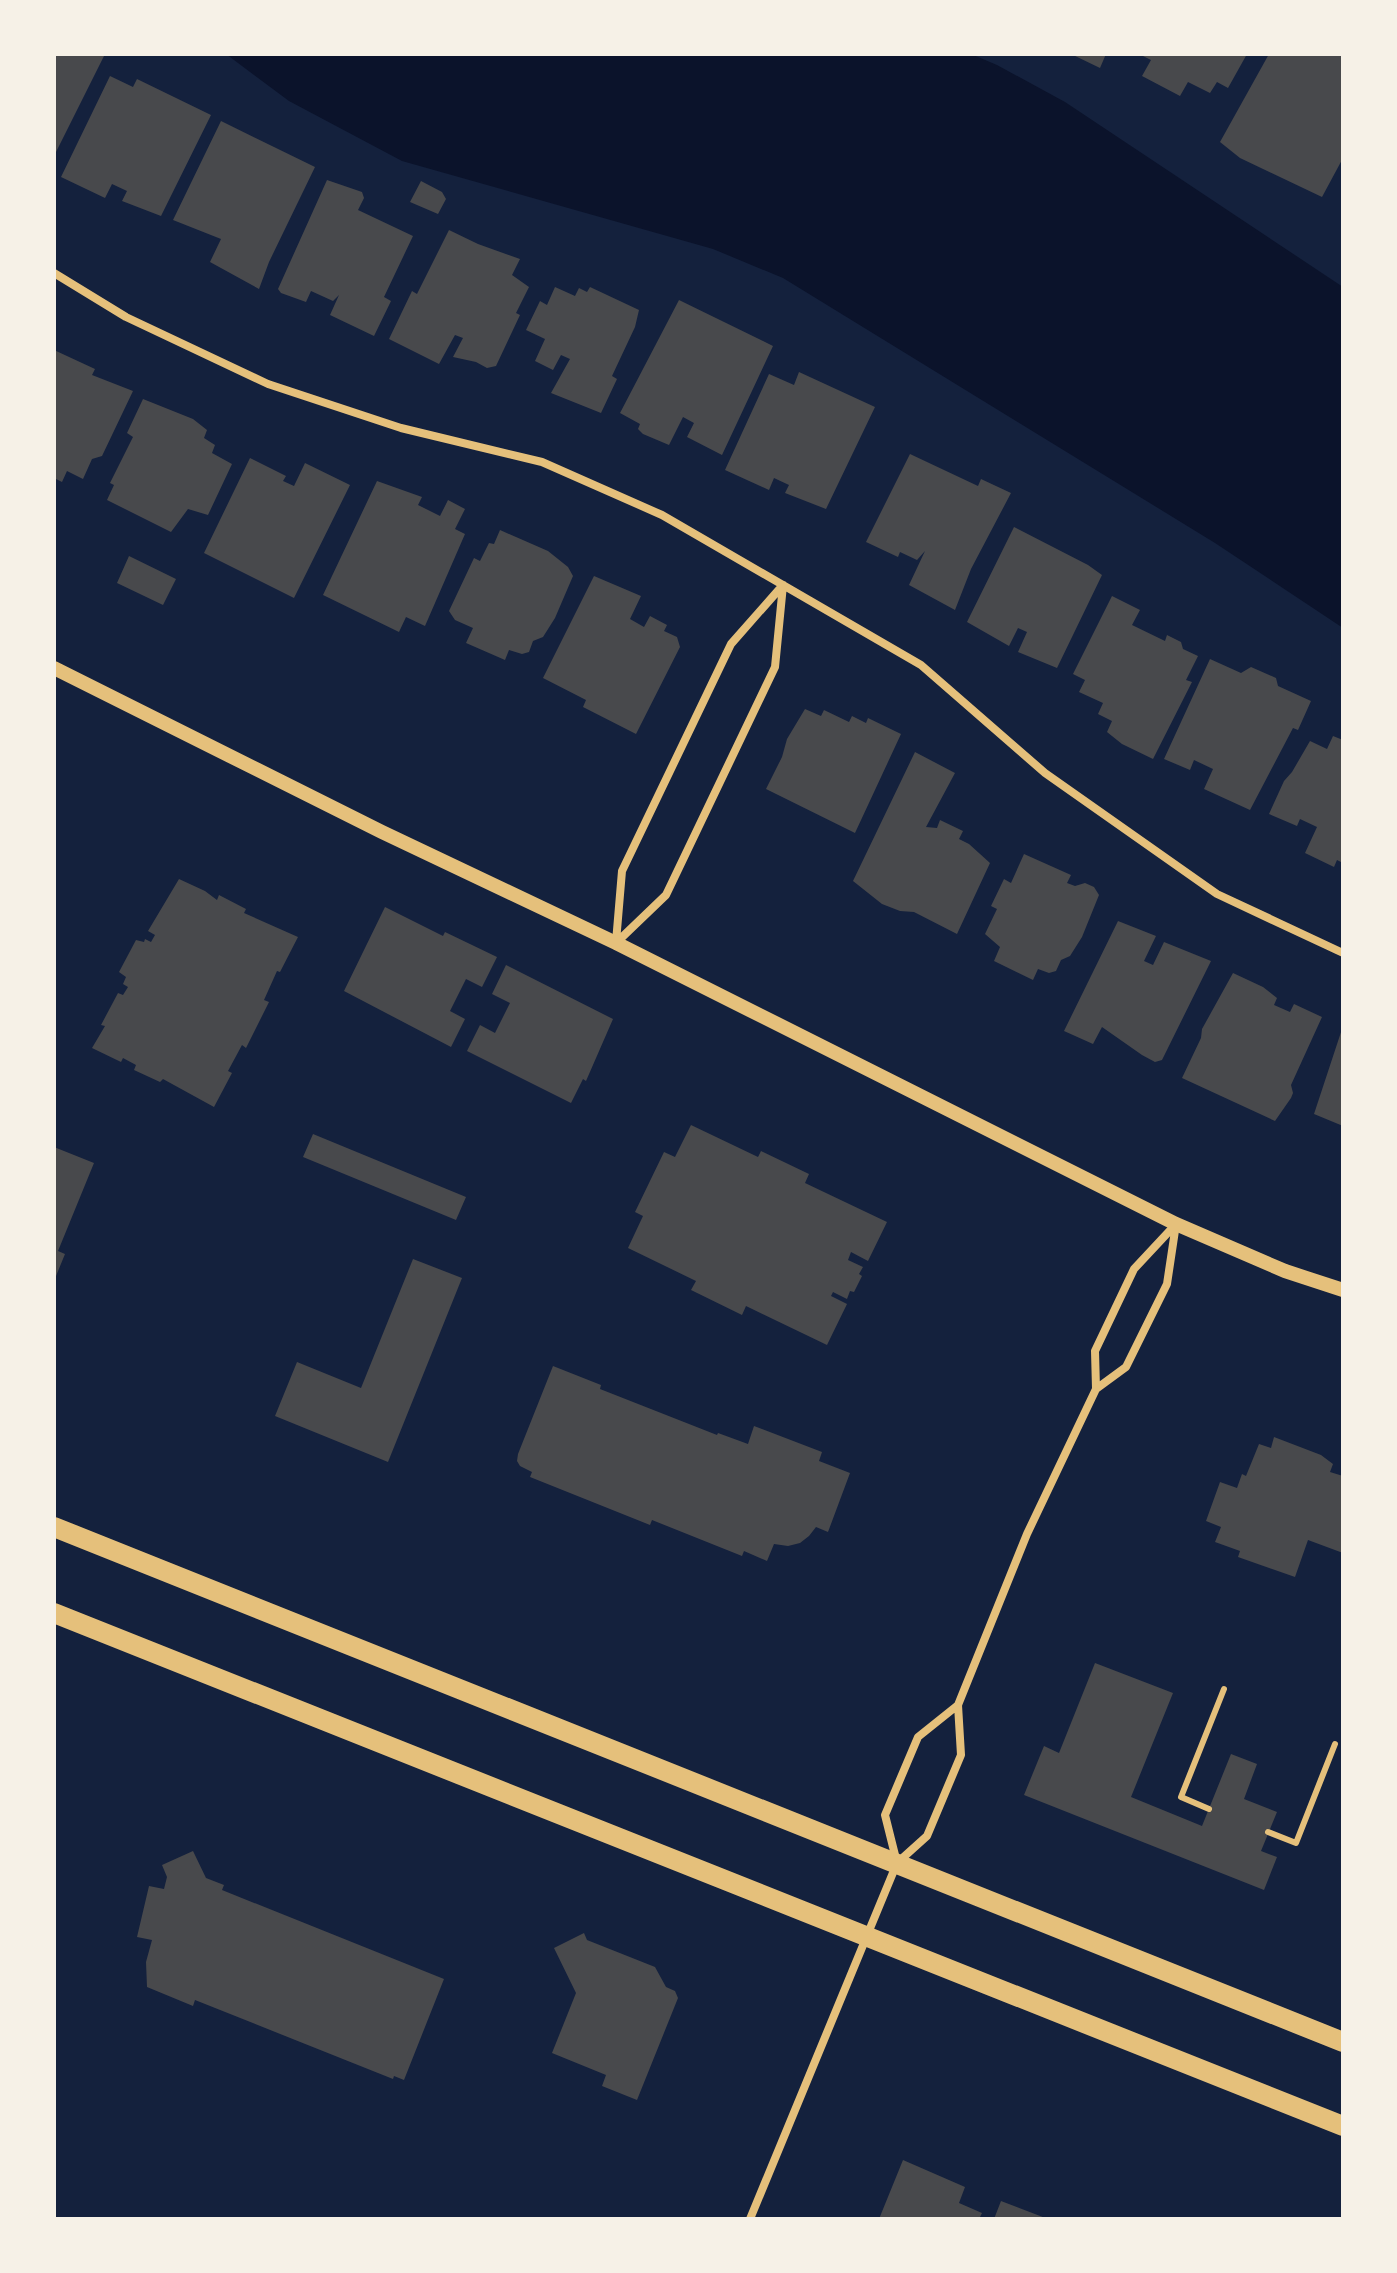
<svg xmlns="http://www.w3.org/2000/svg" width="1397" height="2273" viewBox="0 0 1397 2273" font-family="'IBM Plex Sans',sans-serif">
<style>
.water{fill:#0b132b}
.building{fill:#48494c}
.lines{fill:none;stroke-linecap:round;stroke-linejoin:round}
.service{stroke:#e5c07b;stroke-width:6}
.minor{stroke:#e5c07b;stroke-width:8}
.tertiary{stroke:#e5c07b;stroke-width:14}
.primary{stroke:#e5c07b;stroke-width:20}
</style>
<rect width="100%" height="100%" fill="#14213d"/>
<path class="water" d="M 226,54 L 971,54 L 997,65 L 1065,102 L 1343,287 L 1343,628 L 1215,543 L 783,278 L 713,249 L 402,161 L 289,101 Z"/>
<path class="building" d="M 54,54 L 105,54 L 54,156 Z
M 1071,54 L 1106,54 L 1100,68 Z
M 1139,54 L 1247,54 L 1228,88 L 1217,82 L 1210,93 L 1188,82 L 1180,96 L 1142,76 L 1151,60 Z
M 1269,54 L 1343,54 L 1343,158 L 1322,197 L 1240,158 L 1220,142 Z
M 110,76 L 133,87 L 137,79 L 211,115 L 161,216 L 122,201 L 127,191 L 112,184 L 105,198 L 61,177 Z
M 221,121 L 315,167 L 269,262 L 259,289 L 210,262 L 221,239 L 173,220 Z
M 327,180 L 362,192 L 364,198 L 358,210 L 413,236 L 384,297 L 391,301 L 374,336 L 330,315 L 339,295 L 333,301 L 311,291 L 306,302 L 281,293 L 278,289 Z
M 421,181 L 442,192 L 446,199 L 438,214 L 410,202 Z
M 449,230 L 478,244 L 520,259 L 512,275 L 529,287 L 516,313 L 520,315 L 496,366 L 487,368 L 476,362 L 453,357 L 463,338 L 455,335 L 439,364 L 389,339 L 412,291 L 417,294 Z
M 555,287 L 575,296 L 579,288 L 587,292 L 590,287 L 639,310 L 635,327 L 612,376 L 617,379 L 601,413 L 551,393 L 570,359 L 561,355 L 553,370 L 535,361 L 545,339 L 526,330 L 540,301 L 547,305 Z
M 679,300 L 773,346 L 722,455 L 687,437 L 694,423 L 683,417 L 669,445 L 643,434 L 638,429 L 640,424 L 620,413 Z
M 54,350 L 95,369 L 92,375 L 133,391 L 102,456 L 92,459 L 83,479 L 67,471 L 62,482 L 54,478 Z
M 799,372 L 875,407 L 826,509 L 785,493 L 789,485 L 774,478 L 769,490 L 725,470 L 769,374 L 794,385 Z
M 143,399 L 193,419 L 207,430 L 204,438 L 215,445 L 212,453 L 232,464 L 208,515 L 188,509 L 171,532 L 107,500 L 114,485 L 110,483 L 133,437 L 127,433 Z
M 910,454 L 978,486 L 981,479 L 1011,493 L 971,569 L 955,610 L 909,585 L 925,551 L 917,560 L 900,552 L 898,557 L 866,542 Z
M 250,458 L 286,476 L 283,481 L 294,486 L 305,463 L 350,485 L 294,598 L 204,553 Z
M 377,481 L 422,497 L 418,505 L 440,516 L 448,500 L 465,509 L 455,529 L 465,534 L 425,626 L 406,617 L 399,632 L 323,595 Z
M 1014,527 L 1088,565 L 1102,575 L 1057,668 L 1018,652 L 1027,632 L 1018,628 L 1009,646 L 967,622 Z
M 500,530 L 548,551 L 568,567 L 573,576 L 555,618 L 543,637 L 533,641 L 529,652 L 522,654 L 509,650 L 505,660 L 466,643 L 473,628 L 455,620 L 449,611 L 474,558 L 480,561 L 489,543 L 494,544 Z
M 129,556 L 176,579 L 163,605 L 117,583 Z
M 594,576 L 641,596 L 630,619 L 644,627 L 650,616 L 667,625 L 664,631 L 677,637 L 680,647 L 636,734 L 583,707 L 586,700 L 543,678 Z
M 1112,596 L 1140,610 L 1132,625 L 1165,641 L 1167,635 L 1181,642 L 1183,649 L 1198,656 L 1186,680 L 1192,682 L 1153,759 L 1122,744 L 1107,732 L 1112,721 L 1098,714 L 1103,703 L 1079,692 L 1085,680 L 1073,674 Z
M 1210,659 L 1241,673 L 1251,667 L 1276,678 L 1278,686 L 1311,701 L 1298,730 L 1293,728 L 1250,810 L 1204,789 L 1213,769 L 1194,760 L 1190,770 L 1164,759 Z
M 805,709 L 821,716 L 824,710 L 849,722 L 852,716 L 866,723 L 868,718 L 901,734 L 855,833 L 766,789 L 782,757 L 787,739 Z
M 1333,736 L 1343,740 L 1343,863 L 1337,860 L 1334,867 L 1305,853 L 1317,827 L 1300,819 L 1297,826 L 1269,814 L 1284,781 L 1292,772 L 1310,741 L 1327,749 Z
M 915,752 L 955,773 L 926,827 L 937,828 L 940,820 L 963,831 L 959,839 L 969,844 L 990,863 L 957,934 L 914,912 L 900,911 L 882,904 L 853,881 Z
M 1024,854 L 1071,875 L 1067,883 L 1075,886 L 1085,883 L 1094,887 L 1099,895 L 1082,937 L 1070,956 L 1061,960 L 1056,971 L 1049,973 L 1038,969 L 1033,980 L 994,961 L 1000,947 L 985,934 L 997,909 L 991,906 L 1004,879 L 1011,883 Z
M 179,879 L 205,891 L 217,900 L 219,895 L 246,909 L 244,913 L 298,937 L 280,972 L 277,971 L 264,1000 L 269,1002 L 246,1048 L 242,1045 L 228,1071 L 232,1073 L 214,1107 L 163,1079 L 160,1082 L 134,1070 L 136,1065 L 123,1058 L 121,1062 L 92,1048 L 105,1026 L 101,1025 L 118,993 L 123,995 L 128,987 L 123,984 L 126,977 L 119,972 L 136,940 L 144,942 L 145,939 L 151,942 L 155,935 L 148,931 Z
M 385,907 L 443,936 L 445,932 L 497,957 L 482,987 L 466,979 L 450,1011 L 465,1019 L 451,1047 L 344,991 Z
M 1118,921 L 1156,936 L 1144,961 L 1153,965 L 1164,942 L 1211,961 L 1162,1060 L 1155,1062 L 1142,1055 L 1102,1027 L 1093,1044 L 1064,1031 Z
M 506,965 L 613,1019 L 586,1081 L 583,1079 L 571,1103 L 467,1051 L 480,1025 L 495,1033 L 510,1003 L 492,994 Z
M 1233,973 L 1263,987 L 1277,998 L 1274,1005 L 1290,1012 L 1294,1004 L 1322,1017 L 1291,1085 L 1293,1093 L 1291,1098 L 1275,1121 L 1182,1078 L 1201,1038 L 1202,1029 Z
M 1343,1026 L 1343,1126 L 1314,1114 Z
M 691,1125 L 758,1157 L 761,1151 L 809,1174 L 805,1183 L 887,1222 L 868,1261 L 851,1252 L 848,1260 L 863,1267 L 859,1274 L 862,1276 L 854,1292 L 850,1291 L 847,1299 L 833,1292 L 831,1296 L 847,1304 L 827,1345 L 746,1306 L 742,1315 L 691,1290 L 696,1281 L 628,1248 L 643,1216 L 635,1212 L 664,1152 L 675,1157 Z
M 313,1134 L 466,1197 L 456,1220 L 303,1157 Z
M 54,1147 L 94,1163 L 58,1251 L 65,1254 L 54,1281 Z
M 413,1259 L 462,1278 L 388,1462 L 275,1416 L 297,1362 L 361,1388 Z
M 553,1366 L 601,1385 L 600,1389 L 717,1435 L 718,1433 L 748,1444 L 754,1426 L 822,1452 L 819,1461 L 850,1473 L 828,1532 L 816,1527 L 809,1536 L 800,1543 L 788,1546 L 774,1544 L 767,1561 L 744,1551 L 742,1556 L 652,1520 L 650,1525 L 530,1477 L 532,1472 L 520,1466 L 517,1461 L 518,1454 Z
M 1274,1437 L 1321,1455 L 1333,1464 L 1330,1472 L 1343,1476 L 1343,1553 L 1308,1540 L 1295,1577 L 1238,1557 L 1240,1551 L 1215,1542 L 1221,1527 L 1206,1521 L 1220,1482 L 1237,1488 L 1242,1474 L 1246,1476 L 1259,1444 L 1271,1448 Z
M 1095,1663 L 1173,1693 L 1131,1797 L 1202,1826 L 1231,1754 L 1257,1764 L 1244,1799 L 1277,1812 L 1261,1851 L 1277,1857 L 1264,1890 L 1024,1795 L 1044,1746 L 1059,1753 Z
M 193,1851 L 206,1878 L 224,1885 L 222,1890 L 444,1979 L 404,2080 L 394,2076 L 393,2079 L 195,2000 L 193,2006 L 147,1987 L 146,1962 L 152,1940 L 137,1937 L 149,1886 L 164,1889 L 167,1877 L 162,1865 Z
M 584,1933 L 587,1940 L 655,1967 L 666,1987 L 675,1991 L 678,1998 L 637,2100 L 602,2086 L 606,2075 L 552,2053 L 576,1993 L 554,1948 Z
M 903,2160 L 965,2187 L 959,2203 L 982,2213 L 979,2219 L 879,2219 Z
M 1001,2201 L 1048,2219 L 994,2219 Z"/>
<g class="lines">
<path class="service" d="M 1209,1809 L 1181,1797 L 1224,1689
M 1268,1832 L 1296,1843 L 1335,1744"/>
<path class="minor" d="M 54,273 L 126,317 L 268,384 L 401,428 L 542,462 L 662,515 L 921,665 L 1045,773 L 1217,894 L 1343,953
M 616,942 L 622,871 L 731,644 L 783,585
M 616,943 L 666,895 L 775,667 L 783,585
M 1096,1389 L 1126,1367 L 1167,1284 L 1176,1224
M 897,1863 L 885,1815 L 918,1737 L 958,1705
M 750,2219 L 897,1863 L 927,1836 L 961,1755 L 958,1705 L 1027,1534 L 1096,1389 L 1095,1351 L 1134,1269 L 1176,1224"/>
<path class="tertiary" d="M 54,668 L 382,832 L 616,943 L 1176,1224 L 1285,1271 L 1343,1290"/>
<path class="primary" d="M 54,1527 L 1343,2042
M 54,1613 L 1343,2126"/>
</g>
<rect width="1397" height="2273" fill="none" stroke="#f6f1e7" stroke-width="112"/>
</svg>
